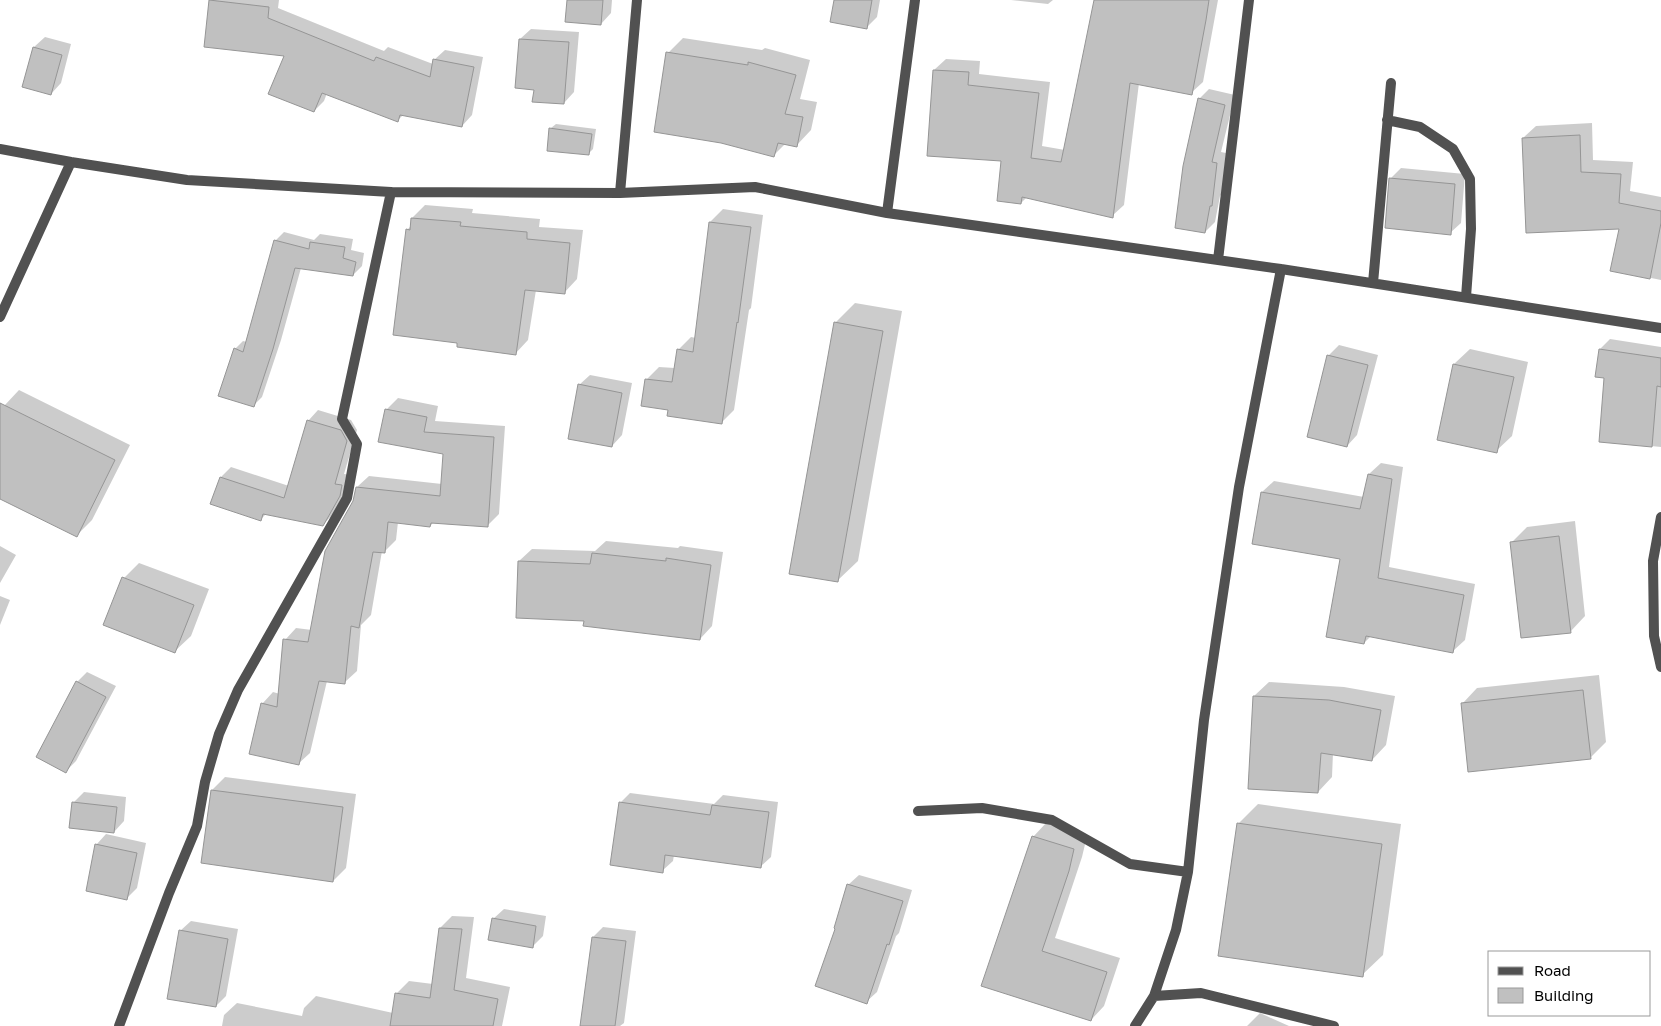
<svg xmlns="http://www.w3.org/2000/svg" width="1661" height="1026" viewBox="0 0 1661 1026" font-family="'Golos Text',sans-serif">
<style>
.shadow{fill:#0003}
.building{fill:#c0c0c0;stroke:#959595}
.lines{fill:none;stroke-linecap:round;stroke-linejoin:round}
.minor{stroke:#515151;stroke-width:10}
</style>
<rect width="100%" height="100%" fill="#fff"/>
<path class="shadow" d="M 210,0 L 279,0 L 278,8 L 384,51 L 388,47 L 433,64 L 434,60 L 445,50 L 483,57 L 472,115 L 462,126 L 403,115 L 398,120 L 327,93 L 324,101 L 314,111 L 286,55 Z
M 568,0 L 612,0 L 611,13 L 601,24 Z
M 835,0 L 880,0 L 877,17 L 867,27 Z
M 1011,0 L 1053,0 L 1048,4 Z
M 1113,0 L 1218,0 L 1203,82 L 1191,93 L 1139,83 L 1124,205 L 1112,216 L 1027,197 L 1021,203 L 1002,160 L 934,70 L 946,59 L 980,61 L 979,74 L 1050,82 L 1042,146 L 1065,150 Z
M 531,29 L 579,32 L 574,92 L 564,103 L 520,39 Z
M 45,37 L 71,44 L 61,83 L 51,94 L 34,47 Z
M 683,38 L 762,50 L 765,48 L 810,60 L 800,99 L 817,102 L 811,130 L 796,146 L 785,144 L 774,155 L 668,53 Z
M 1209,89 L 1235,95 L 1221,152 L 1226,153 L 1222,194 L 1220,196 L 1215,222 L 1205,232 L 1199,99 Z
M 1592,123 L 1593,160 L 1633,162 L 1630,191 L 1661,197 L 1661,280 L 1612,270 L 1621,228 L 1523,138 L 1536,126 Z
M 556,124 L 596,129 L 593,149 L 588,154 L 551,128 Z
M 1401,168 L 1465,174 L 1461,223 L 1450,233 L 1386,227 L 1391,178 Z
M 425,205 L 473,209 L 472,213 L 540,219 L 539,227 L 583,230 L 577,279 L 564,293 L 536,290 L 528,340 L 515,354 L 407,230 L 411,226 L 412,218 Z
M 723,209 L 763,215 L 751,308 L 749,310 L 734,410 L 721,423 L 669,409 L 646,380 L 659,367 L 675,368 L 678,350 L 691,337 L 696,338 L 710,222 Z
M 284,232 L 314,240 L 320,234 L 353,239 L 351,250 L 364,253 L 362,266 L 353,275 L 301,268 L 281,340 L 262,397 L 254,405 L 235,349 L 243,341 L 247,342 L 275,241 Z
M 855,303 L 902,311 L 858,561 L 837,581 L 835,323 Z
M 1610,339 L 1661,347 L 1661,447 L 1600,441 L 1606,377 L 1596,376 L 1600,349 Z
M 1339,345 L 1378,355 L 1357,435 L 1347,446 L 1328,356 Z
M 1470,349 L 1528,362 L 1512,436 L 1496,451 L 1438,439 L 1454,364 Z
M 590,375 L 632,383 L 622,435 L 612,446 L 579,385 Z
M 19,390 L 130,445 L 92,520 L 77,535 L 0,497 L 0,413 L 4,406 Z
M 398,398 L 438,406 L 435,421 L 505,426 L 499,514 L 488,525 L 434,522 L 430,526 L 398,522 L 396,540 L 384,552 L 382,551 L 371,615 L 361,625 L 357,671 L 345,682 L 327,681 L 310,753 L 298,764 L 262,704 L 273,692 L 280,694 L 285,640 L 296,628 L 312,630 L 354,502 L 357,487 L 369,476 L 442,484 L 444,453 L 386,410 Z
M 318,410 L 351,420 L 357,430 L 344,474 L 352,475 L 350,484 L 333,514 L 323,525 L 266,514 L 261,519 L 221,477 L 231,467 L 289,486 L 308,421 Z
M 1381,463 L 1403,467 L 1389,567 L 1475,584 L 1465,640 L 1453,651 L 1371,636 L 1364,643 L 1341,558 L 1262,492 L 1274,481 L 1364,497 L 1369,474 Z
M 1575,521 L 1585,616 L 1570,632 L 1511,543 L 1527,527 Z
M 606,541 L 678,548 L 680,546 L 723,552 L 712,626 L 700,639 L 585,620 L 519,561 L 532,549 L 595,551 Z
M 0,546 L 16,555 L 0,583 Z
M 139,563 L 209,589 L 191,636 L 175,651 L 124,578 Z
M 0,596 L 10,600 L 0,625 Z
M 87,672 L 116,686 L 76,761 L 66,771 L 77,682 Z
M 1599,675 L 1606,742 L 1591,757 L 1462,704 L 1477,688 Z
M 1269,682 L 1344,687 L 1395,696 L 1386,745 L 1372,760 L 1333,753 L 1332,777 L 1318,792 L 1254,696 Z
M 225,777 L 356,794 L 346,868 L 333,881 L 212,790 Z
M 84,792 L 126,797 L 124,821 L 114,832 L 73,803 Z
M 630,793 L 714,804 L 723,795 L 778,802 L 771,857 L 760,867 L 674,855 L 673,861 L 662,871 L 620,803 Z
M 1258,804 L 1401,824 L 1383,955 L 1362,975 L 1238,824 Z
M 1046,823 L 1087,836 L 1082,857 L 1055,938 L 1120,958 L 1104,1006 L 1091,1020 L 982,985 L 1033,837 Z
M 106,834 L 146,843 L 137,888 L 127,898 L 96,845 Z
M 859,875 L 912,890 L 899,933 L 896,936 L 877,992 L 866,1002 L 837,928 L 848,885 Z
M 504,909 L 546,916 L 543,936 L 532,947 L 493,919 Z
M 452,916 L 474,917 L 466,978 L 510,987 L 502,1026 L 222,1026 L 224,1015 L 237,1003 L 302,1016 L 304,1008 L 316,996 L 393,1013 L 396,994 L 409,981 L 433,984 L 440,928 Z
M 191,921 L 238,929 L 226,996 L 216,1006 L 180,931 Z
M 603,927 L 636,931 L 624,1023 L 620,1026 L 581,1026 L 593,937 Z
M 1260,1013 L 1289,1026 L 1247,1026 Z"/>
<path class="building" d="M 209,0 L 269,7 L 268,18 L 374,61 L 376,57 L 430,77 L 433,59 L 474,67 L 462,127 L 400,115 L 398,122 L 322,93 L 314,112 L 268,94 L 284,56 L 204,47 Z
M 567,0 L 603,0 L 601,25 L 565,22 Z
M 834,0 L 872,0 L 867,29 L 830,22 Z
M 1094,0 L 1209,0 L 1206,20 L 1192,95 L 1130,83 L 1113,218 L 1022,197 L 1021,204 L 997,201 L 1001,161 L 927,156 L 933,70 L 969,72 L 968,85 L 1039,93 L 1031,158 L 1061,162 Z
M 519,39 L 569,42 L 564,104 L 532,102 L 534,90 L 515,88 Z
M 33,47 L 62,55 L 51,95 L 22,87 Z
M 666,52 L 748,65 L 748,62 L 796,75 L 785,114 L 803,117 L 797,147 L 778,143 L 774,157 L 721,143 L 654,132 Z
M 1198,98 L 1225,105 L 1212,162 L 1217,163 L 1212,206 L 1210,206 L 1205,233 L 1175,228 L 1183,166 Z
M 549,128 L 592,134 L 589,155 L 547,151 Z
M 1580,135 L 1581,172 L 1621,174 L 1619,203 L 1661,211 L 1661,223 L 1650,279 L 1610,271 L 1619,229 L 1526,233 L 1522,138 Z
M 1389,178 L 1455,184 L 1451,235 L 1385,228 Z
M 411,218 L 461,222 L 460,226 L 527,232 L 527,239 L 570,243 L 565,294 L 525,290 L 516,355 L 457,347 L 457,343 L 393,335 L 406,229 L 410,230 Z
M 709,222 L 751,227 L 738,323 L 737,322 L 722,424 L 667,416 L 668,410 L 641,406 L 645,379 L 672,382 L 677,349 L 693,352 Z
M 274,240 L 309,249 L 310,242 L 345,247 L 343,258 L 356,262 L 353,276 L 295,268 L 273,349 L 254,407 L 218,396 L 234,348 L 243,352 Z
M 834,322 L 883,331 L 838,582 L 789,574 Z
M 1599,349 L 1661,358 L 1661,387 L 1657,386 L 1652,447 L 1599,442 L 1604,378 L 1595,377 Z
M 1327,355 L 1368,365 L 1347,447 L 1307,437 Z
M 1453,364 L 1514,377 L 1497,453 L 1437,440 Z
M 578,384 L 622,393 L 612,447 L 568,439 Z
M 0,403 L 115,460 L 77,537 L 0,499 Z
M 385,409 L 427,417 L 424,432 L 494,437 L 488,527 L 431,523 L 430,527 L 388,522 L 385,553 L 373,552 L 359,628 L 351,626 L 345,684 L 319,681 L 299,765 L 249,754 L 261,703 L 277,707 L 283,639 L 308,642 L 325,551 L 353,501 L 356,487 L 440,496 L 443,454 L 378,442 Z
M 307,420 L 341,430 L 347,441 L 335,484 L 342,485 L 340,496 L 323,526 L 263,514 L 261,521 L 210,504 L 220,477 L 284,498 Z
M 1368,474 L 1392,479 L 1378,578 L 1464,595 L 1453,653 L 1366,636 L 1364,644 L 1326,637 L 1340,559 L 1252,544 L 1261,492 L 1360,509 Z
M 1559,536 L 1571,633 L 1521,638 L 1510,542 Z
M 592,553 L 666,561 L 666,558 L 711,565 L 700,640 L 583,626 L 584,621 L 516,618 L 518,561 L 590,564 Z
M 122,577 L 194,605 L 175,653 L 103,625 Z
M 76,681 L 106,697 L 66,773 L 36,757 Z
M 1583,690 L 1591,759 L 1468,772 L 1461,703 Z
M 1253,696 L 1329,700 L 1381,710 L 1372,761 L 1321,753 L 1318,793 L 1248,789 Z
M 211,790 L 343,807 L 333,882 L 201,863 Z
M 72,802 L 117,807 L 114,833 L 69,828 Z
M 619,802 L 710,815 L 712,805 L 769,812 L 761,868 L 665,855 L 663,873 L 610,865 Z
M 1237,823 L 1382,844 L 1363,977 L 1218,956 Z
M 1032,836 L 1074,849 L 1069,871 L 1042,951 L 1107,972 L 1091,1021 L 981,986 Z
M 95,844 L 137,853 L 127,900 L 86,891 Z
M 847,884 L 903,901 L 889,945 L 887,944 L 867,1004 L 815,986 L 835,929 L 834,928 Z
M 492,918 L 536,926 L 533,948 L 488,940 Z
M 439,928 L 462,929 L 454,990 L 498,999 L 493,1026 L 390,1026 L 395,993 L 430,998 Z
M 179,930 L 228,939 L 216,1007 L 167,999 Z
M 592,937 L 626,941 L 615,1026 L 580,1026 Z"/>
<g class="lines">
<path class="minor" d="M 1387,120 L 1420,127 L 1453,149 L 1470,179 L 1471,229 L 1466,297
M 0,149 L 71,162 L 187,180 L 391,192 L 620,193 L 755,187 L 887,213 L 1281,269 L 1661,328
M 620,193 L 637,0
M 887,213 L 915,0
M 1218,260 L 1249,0
M 1373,283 L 1391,83
M 0,317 L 71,162
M 1661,517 L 1653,561 L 1654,636 L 1661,667
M 918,811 L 982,808 L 1052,820 L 1130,864 L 1188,872
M 1154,996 L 1201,993 L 1334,1026
M 119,1026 L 169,893 L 197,826 L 205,782 L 219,734 L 238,690 L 347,498 L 357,444 L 342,419 L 391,192
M 1135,1026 L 1154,996 L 1176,930 L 1188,872 L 1204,720 L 1239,487 L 1281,269"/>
</g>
<rect x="1488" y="951" width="162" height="65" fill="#ffffff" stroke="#999999"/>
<rect x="1498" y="967" width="25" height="8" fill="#515151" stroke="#999999"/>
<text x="1534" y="976" font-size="15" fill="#000000">Road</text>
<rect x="1498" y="988" width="25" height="15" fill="#c0c0c0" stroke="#999999"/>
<text x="1534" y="1001" font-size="15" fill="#000000">Building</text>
</svg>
